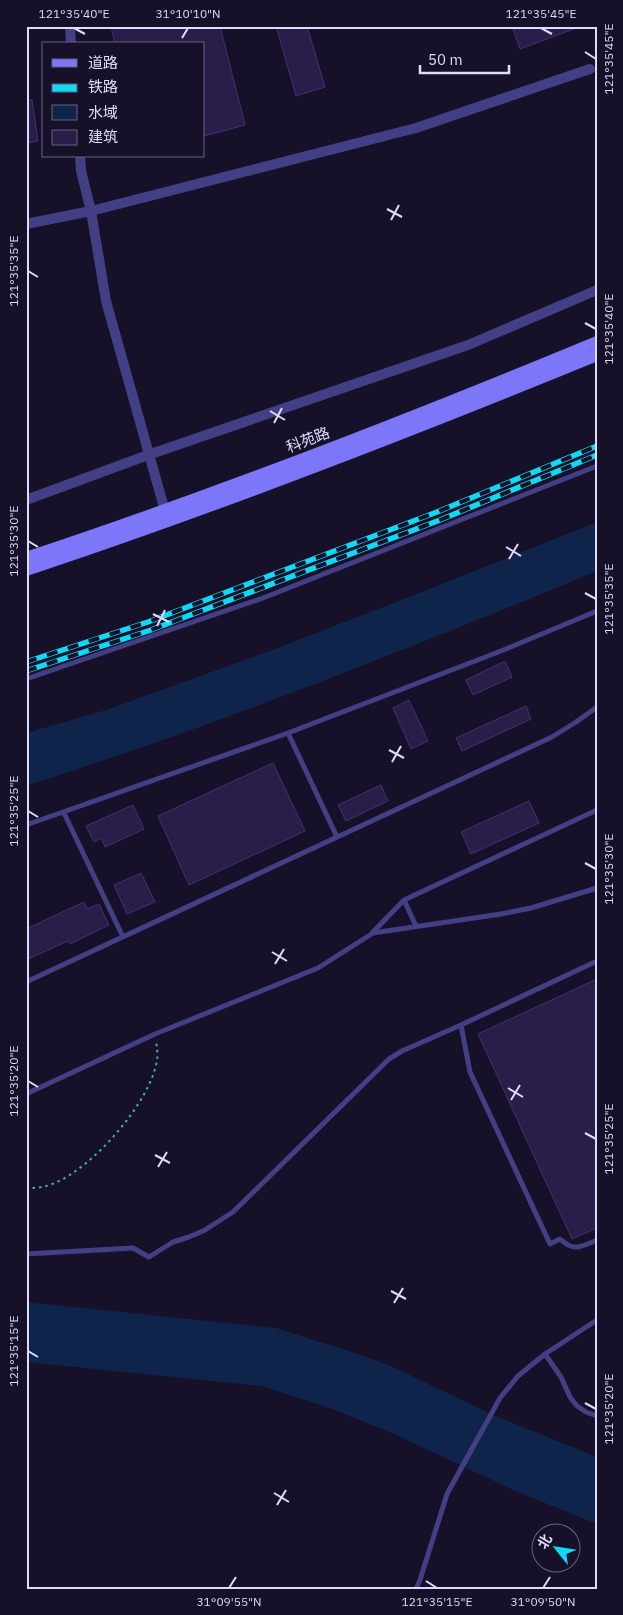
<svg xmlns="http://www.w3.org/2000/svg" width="623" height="1615" viewBox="0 0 623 1615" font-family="'IBM Plex Sans','Noto Sans SC',sans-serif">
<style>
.water{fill:#0f244a}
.building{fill:#281e49;stroke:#403174}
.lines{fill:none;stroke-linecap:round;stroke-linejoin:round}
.path{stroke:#36b6b1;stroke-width:2;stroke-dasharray:2.5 4;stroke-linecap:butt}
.lane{stroke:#433f85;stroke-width:5}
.street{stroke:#433f85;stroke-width:10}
.secondary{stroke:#7c76f9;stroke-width:12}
.rail-casing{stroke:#0fd9f5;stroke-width:5.5}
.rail{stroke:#161128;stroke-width:4;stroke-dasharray:11;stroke-linecap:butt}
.ticks{fill:none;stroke:#dfdbfd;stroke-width:2}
.labels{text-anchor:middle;stroke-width:4.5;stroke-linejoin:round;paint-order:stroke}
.street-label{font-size:15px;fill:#dfdbfd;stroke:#161128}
.neatline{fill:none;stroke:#dfdbfd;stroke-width:2}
.ticks-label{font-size:12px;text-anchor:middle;fill:#dfdbfd}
</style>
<rect width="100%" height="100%" fill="#161128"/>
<path class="water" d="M 597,522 L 597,571 C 409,649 220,724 26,786 L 26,733 L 106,710 L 267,652 L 404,599 Z
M 26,1302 L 276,1328 L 355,1353 L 391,1366 L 491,1414 L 597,1457 L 597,1524 L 513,1490 L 394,1434 L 330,1408 L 262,1386 L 26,1362 Z"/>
<path class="building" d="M 111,26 L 220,26 L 245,125 L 204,136 L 204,44 L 115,44 Z
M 276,26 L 307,26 L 325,87 L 296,96 Z
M 512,26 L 579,26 L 579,27 L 520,49 Z
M 26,100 L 32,100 L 38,141 L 26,143 Z
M 505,661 L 512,677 L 473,695 L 466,680 Z
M 409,700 L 428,741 L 411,749 L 393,708 Z
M 526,706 L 531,719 L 462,751 L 456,738 Z
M 273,763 L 305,831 L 189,885 L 158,816 Z
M 381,785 L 388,801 L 346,821 L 338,805 Z
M 529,801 L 539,823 L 471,854 L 461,832 Z
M 133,805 L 144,829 L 105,847 L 101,838 L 94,842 L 86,826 Z
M 141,873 L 155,902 L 127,914 L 114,885 Z
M 84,902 L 87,909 L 99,904 L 109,925 L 70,944 L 68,941 L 26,960 L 26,929 Z
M 597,979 L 597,1228 L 572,1239 L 478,1034 Z"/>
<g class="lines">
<path class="path" d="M 26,1188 C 31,1188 37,1188 42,1187 C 85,1179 151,1103 157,1060 C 158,1054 157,1048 156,1041"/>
<path class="lane" d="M 26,679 L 263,598 L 597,466
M 288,733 L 337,837
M 64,813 L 123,937
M 26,825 L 288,733 L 501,651 L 597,611
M 404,900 L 416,926
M 373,932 L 404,900 L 597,810
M 26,982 L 552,737 L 576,722 L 597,707
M 461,1025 L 470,1072 L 550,1244 L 560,1239 C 574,1252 581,1247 597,1240
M 26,1094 L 155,1034 L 318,968 L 373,933 L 501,914 L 531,908 L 597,888
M 26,1254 L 133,1248 L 149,1257 L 173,1242 L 189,1237 L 205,1230 L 233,1212 L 389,1059 L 402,1051 L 461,1025 L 597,961
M 545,1354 L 561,1377 L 570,1397 L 577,1406 L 586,1412 L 597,1416
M 416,1589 L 420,1580 L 447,1494 L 500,1398 L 518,1376 L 545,1354 L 597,1320"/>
<path class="street" d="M 70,26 L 71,44
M 80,156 L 81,171 L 91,211 L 106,301 L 165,511
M 26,224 L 91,211 L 416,128 L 590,69
M 26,500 L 148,455 L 468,345 L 597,290"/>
<path class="secondary" d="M 26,558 C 219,494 409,420 597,342
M 26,570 C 219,506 409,432 597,355"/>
<g class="rail-casing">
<path id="rail" d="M 26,662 L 148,622 L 437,512 L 597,446
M 26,671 L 151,630 L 440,520 L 597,455"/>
</g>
<use href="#rail" class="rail"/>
</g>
<path class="ticks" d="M 74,28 L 85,34M 541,28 L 552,34M 182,38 L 188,28M 585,52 L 596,59M 387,209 L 402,217M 391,220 L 399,205M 28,271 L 38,277M 585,323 L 596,329M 270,411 L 285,420M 274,423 L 282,408M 28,541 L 38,547M 506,547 L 521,556M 509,559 L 518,544M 585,593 L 596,599M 153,614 L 169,622M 157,626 L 165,610M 389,750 L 404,758M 392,762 L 401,746M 28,811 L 38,817M 585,863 L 596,869M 272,952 L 287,961M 275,964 L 284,949M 28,1081 L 38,1087M 508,1088 L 523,1097M 511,1100 L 520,1085M 585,1133 L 596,1139M 155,1155 L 170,1163M 158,1167 L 167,1152M 391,1291 L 406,1299M 394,1303 L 403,1288M 28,1351 L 38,1357M 585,1403 L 596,1409M 274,1493 L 289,1502M 277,1505 L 286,1490M 426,1581 L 437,1588M 229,1588 L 236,1577M 543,1588 L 550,1577"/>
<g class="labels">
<g class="street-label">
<text transform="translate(308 440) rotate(-21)" y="5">科苑路</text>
</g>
</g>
<rect width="623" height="1615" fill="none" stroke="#161128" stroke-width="55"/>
<rect x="42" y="42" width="162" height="115" fill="#161128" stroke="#66627d"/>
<rect x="52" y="59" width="25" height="8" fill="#7c76f9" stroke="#66627d"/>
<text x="88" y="68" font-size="15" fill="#dfdbfd">道路</text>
<rect x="52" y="84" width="25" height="8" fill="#0fd9f5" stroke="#66627d"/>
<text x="88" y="92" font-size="15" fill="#dfdbfd">铁路</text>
<rect x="52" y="105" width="25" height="15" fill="#0f244a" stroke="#66627d"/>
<text x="88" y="118" font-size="15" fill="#dfdbfd">水域</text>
<rect x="52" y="130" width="25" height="15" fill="#281e49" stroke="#66627d"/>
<text x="88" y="142" font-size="15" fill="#dfdbfd">建筑</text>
<g transform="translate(556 1548) rotate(300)"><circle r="24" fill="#161128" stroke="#66627d"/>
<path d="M0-4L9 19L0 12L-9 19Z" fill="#0fd9f5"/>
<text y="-8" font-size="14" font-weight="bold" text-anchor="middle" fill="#dfdbfd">北</text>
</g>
<path d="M420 65v8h89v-8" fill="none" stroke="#dfdbfd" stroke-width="2.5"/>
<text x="428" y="65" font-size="15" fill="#dfdbfd" stroke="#161128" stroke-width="4" paint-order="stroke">50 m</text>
<rect x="28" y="28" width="568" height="1560" class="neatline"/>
<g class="ticks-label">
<text x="74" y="18">121°35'40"E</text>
<text x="188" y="18">31°10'10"N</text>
<text x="541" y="18">121°35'45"E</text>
<text transform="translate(609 59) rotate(-90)" y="4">121°35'45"E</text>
<text transform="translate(14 271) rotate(-90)" y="4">121°35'35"E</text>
<text transform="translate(609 329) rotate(-90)" y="4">121°35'40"E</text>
<text transform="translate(14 541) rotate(-90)" y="4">121°35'30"E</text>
<text transform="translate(609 599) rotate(-90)" y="4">121°35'35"E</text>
<text transform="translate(14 811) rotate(-90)" y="4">121°35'25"E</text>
<text transform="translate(609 869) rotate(-90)" y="4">121°35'30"E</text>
<text transform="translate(14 1081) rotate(-90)" y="4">121°35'20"E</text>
<text transform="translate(609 1139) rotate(-90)" y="4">121°35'25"E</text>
<text transform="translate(14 1351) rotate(-90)" y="4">121°35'15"E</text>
<text transform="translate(609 1409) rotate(-90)" y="4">121°35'20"E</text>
<text x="229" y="1606">31°09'55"N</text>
<text x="437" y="1606">121°35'15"E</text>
<text x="543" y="1606">31°09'50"N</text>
</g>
</svg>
